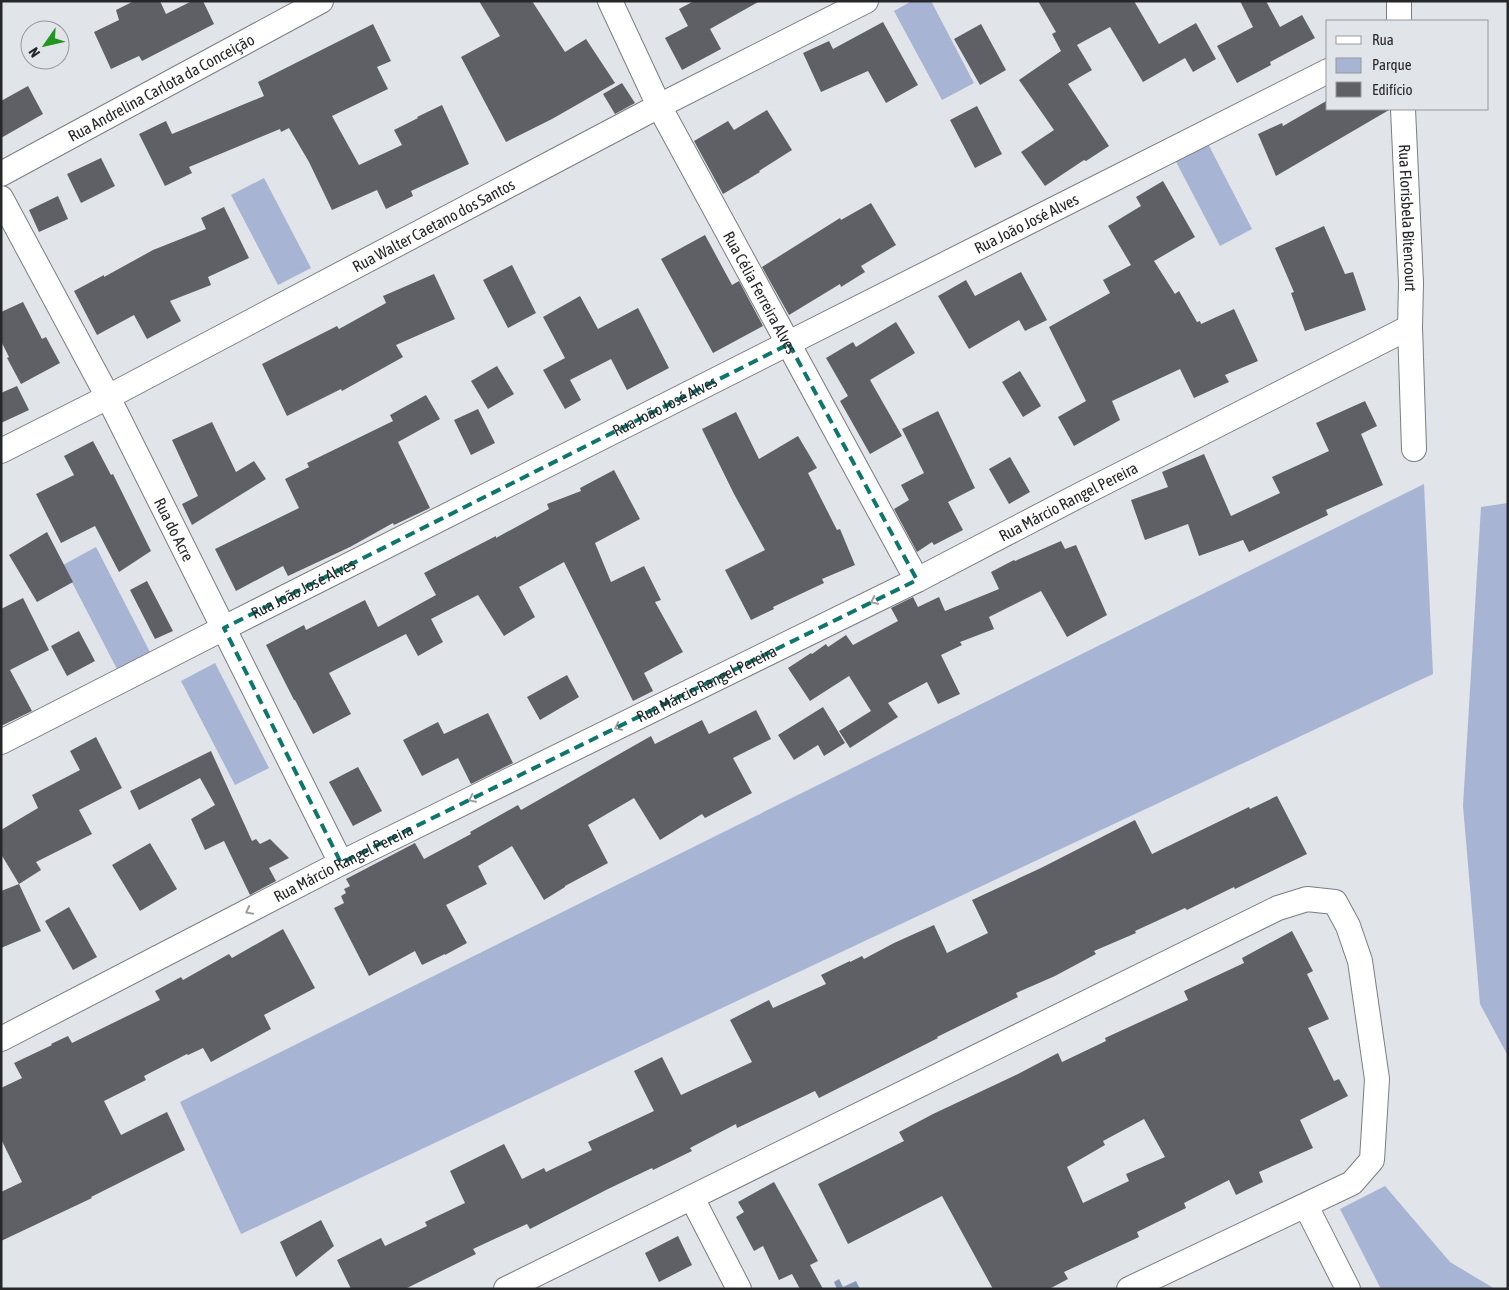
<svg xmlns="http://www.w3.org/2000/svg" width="1509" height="1290" viewBox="0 0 1509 1290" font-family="'Asap Condensed',sans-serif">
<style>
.green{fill:#a7b4d3}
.water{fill:#8895b6}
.building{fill:#5e6065;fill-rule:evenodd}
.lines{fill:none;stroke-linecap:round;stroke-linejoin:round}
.minor-casing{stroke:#7b7d82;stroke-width:26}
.minor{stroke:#fff;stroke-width:24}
.oneway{stroke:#9d9e9f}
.marked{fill:none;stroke:#0f766e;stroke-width:4;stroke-dasharray:10 6;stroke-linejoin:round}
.labels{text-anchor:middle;stroke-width:5;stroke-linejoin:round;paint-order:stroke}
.street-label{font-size:16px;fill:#262729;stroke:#e1e4e9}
</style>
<rect width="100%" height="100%" fill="#e1e4e9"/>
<path class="green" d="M 912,1 L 931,1 L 974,83 L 942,100 L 894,11 Z
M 1206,140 L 1252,229 L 1220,246 L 1173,156 Z
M 264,178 L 311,268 L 278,285 L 231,195 Z
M 1424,484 L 1433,674 L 241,1234 L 180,1102 Z
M 1508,503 L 1508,1056 L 1480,1004 L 1463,806 L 1481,507 Z
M 96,547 L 150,652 L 117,669 L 63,565 Z
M 215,663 L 269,768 L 235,785 L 181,681 Z
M 1385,1186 L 1450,1262 L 1495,1289 L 1381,1289 L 1340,1209 Z"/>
<path class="water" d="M 839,1279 L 843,1287 L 856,1281 L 860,1289 L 837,1289 L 834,1282 Z"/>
<path class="building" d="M 134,1 L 160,1 L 166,14 L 192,1 L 203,1 L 214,24 L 142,61 L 139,56 L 111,69 L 94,32 L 119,20 L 116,10 Z
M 479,1 L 532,1 L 565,52 L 586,39 L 615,83 L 552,119 L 506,142 L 461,57 L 500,36 Z
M 694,1 L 760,1 L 710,29 L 721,49 L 682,70 L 665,38 L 688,26 L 679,9 Z
M 1038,1 L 1134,1 L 1159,44 L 1196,23 L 1216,59 L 1193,72 L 1185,58 L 1143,82 L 1110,27 L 1077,45 L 1092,70 L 1068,84 L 1109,146 L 1086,161 L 1084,160 L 1045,186 L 1021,152 L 1054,130 L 1019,80 L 1061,51 L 1052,34 L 1056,32 Z
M 1240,1 L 1266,1 L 1280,27 L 1302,15 L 1315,38 L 1270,62 L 1271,65 L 1237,83 L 1217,46 L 1253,27 Z
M 883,22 L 918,85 L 886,103 L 868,71 L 821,92 L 803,53 L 829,41 L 833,49 Z
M 373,24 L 391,61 L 377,67 L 388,89 L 332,116 L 359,165 L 402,145 L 394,130 L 418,118 L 417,117 L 442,105 L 469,164 L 411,191 L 413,196 L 386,209 L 377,190 L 332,210 L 309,162 L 289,128 L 281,132 L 280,129 L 189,167 L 192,173 L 165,186 L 139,134 L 166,121 L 172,134 L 264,96 L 258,82 Z
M 981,24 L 1006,70 L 980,85 L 954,39 Z
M 622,83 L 635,103 L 615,114 L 603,94 Z
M 28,86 L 43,114 L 1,138 L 1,101 Z
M 1328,100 L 1328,109 L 1389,109 L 1389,110 L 1276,176 L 1258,134 L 1282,123 L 1283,126 Z
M 977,106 L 1002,154 L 975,168 L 950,120 Z
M 767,110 L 792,150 L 759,171 L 760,172 L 723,194 L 694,141 L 728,121 L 734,130 Z
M 101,158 L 115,186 L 81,203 L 67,174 Z
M 1163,181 L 1195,237 L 1154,261 L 1175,294 L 1179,291 L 1197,322 L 1200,321 L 1201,324 L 1234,309 L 1258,361 L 1225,375 L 1229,382 L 1194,398 L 1180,369 L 1112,401 L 1120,420 L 1074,446 L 1058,417 L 1086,401 L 1049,327 L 1110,293 L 1103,280 L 1131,265 L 1108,226 L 1141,206 L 1136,197 Z
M 58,196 L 68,219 L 39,232 L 29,210 Z
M 871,203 L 896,245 L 861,266 L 865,272 L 841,287 L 840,284 L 789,315 L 762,267 L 840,218 L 841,220 Z
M 224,207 L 249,258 L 208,277 L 211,285 L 170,301 L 181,321 L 147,339 L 134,315 L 97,335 L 74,291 L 104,275 L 104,277 L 153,250 L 206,229 L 201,218 Z
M 1324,226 L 1345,274 L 1353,272 L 1366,310 L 1305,331 L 1291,293 L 1294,292 L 1275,248 Z
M 705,235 L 732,285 L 739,281 L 763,326 L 713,353 L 661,259 Z
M 512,265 L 536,313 L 508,328 L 483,280 Z
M 1021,272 L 1047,320 L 1025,331 L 1019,320 L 969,349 L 938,296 L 966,280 L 975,296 Z
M 434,274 L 455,319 L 396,345 L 403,357 L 342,391 L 341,389 L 287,416 L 262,364 L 337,326 L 339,329 L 386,303 L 383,296 Z
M 580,296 L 598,329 L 638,308 L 669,368 L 627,390 L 611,359 L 570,380 L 581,400 L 565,409 L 543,370 L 565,358 L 543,317 Z
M 23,302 L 42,339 L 46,337 L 60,363 L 21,384 L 7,358 L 9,357 L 1,341 L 1,312 Z
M 896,322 L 915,353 L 870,380 L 902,436 L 870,454 L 840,401 L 848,396 L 826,358 L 853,342 L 856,347 Z
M 497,366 L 514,394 L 488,409 L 471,381 Z
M 1020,371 L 1041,406 L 1023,417 L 1002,382 Z
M 17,386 L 29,410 L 1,423 L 1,393 Z
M 426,395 L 440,419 L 398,442 L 430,508 L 394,525 L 393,523 L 350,547 L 288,576 L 283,566 L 236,591 L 215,549 L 299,508 L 285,479 L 309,467 L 307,463 L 393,421 L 390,415 Z
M 1365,401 L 1377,426 L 1361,434 L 1383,485 L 1326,510 L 1328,515 L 1249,552 L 1243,540 L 1199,556 L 1188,524 L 1145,540 L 1131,500 L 1168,487 L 1162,472 L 1204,454 L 1231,516 L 1280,493 L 1272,477 L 1329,451 L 1316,423 Z
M 478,409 L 495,443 L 471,455 L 454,420 Z
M 938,411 L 975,488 L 948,502 L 963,530 L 934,545 L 932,542 L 917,552 L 894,509 L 909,500 L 901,485 L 924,473 L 902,429 Z
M 736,412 L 759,459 L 798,436 L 817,468 L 808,473 L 837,530 L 840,529 L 855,565 L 822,579 L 824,583 L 773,607 L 774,609 L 751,620 L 725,570 L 765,550 L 734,494 L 702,429 Z
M 212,422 L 236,472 L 254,461 L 266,479 L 192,525 L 182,504 L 198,496 L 172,440 Z
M 93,441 L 111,475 L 113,474 L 151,551 L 119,572 L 95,526 L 61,543 L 36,494 L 74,475 L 64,456 Z
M 1010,457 L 1030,492 L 1009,504 L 989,469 Z
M 614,470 L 640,519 L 595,543 L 611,582 L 644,566 L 661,600 L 655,602 L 683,652 L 644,673 L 653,691 L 633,701 L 564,562 L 519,587 L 535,617 L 504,636 L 478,595 L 431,619 L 443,642 L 418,656 L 406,634 L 329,673 L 351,714 L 313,734 L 295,700 L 294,700 L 266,645 L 304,625 L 306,630 L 365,600 L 378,627 L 436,595 L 424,573 L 496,536 L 496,538 L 549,509 L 547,504 L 581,491 L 580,488 Z
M 47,532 L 73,582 L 37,602 L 9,555 Z
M 1061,541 L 1065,549 L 1076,545 L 1107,615 L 1067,637 L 1041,591 L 989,617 L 994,629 L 960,642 L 962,645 L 941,655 L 960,694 L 938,704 L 927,682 L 888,703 L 898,717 L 850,748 L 839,731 L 871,711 L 849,676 L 810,701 L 788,668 L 811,653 L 812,654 L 826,644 L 828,647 L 846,635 L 853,645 L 898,621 L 891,608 L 913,597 L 918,607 L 939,597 L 945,611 L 999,589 L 991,572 L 1014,560 L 1015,561 Z
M 147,581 L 173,631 L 155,639 L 130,590 Z
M 23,598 L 49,650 L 10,670 L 32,711 L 1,726 L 1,609 Z
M 79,631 L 95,661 L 67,676 L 51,646 Z
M 567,675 L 579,697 L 540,720 L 527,697 Z
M 823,707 L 845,743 L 824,756 L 818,745 L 794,760 L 778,735 Z
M 756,710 L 771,739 L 733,758 L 752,793 L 705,818 L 702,814 L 660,840 L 634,798 L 588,825 L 608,863 L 565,886 L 565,887 L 544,900 L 512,846 L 478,866 L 487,884 L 446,905 L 467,943 L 445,955 L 445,954 L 422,965 L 415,951 L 369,976 L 334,908 L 344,903 L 341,896 L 346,893 L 344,889 L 350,886 L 346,879 L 415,843 L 424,859 L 471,834 L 470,832 L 518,805 L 521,810 L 651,736 L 655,744 L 702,720 L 709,734 Z
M 488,713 L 513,763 L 471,784 L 458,758 L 422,776 L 403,740 L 438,722 L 444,734 Z
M 96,737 L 122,788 L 79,810 L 92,834 L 36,862 L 41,870 L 19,884 L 1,854 L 1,830 L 38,808 L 32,795 L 80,770 L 70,751 Z
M 211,751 L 252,841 L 256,839 L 260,844 L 270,839 L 289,858 L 269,868 L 276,881 L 250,895 L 224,841 L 205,850 L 191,819 L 215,805 L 200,778 L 139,810 L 130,791 Z
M 358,767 L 382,811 L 353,826 L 329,782 Z
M 1277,796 L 1307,854 L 1235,889 L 1234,887 L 1187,910 L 1185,908 L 1135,931 L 1136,933 L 1094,951 L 1096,954 L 1055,976 L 1016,993 L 1018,997 L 937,1037 L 938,1038 L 819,1098 L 815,1091 L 737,1128 L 736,1124 L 690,1148 L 692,1151 L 653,1170 L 652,1168 L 608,1189 L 530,1229 L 527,1224 L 473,1249 L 476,1254 L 405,1289 L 351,1289 L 337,1260 L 381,1238 L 385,1246 L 427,1226 L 425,1222 L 465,1203 L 450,1171 L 504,1144 L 522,1179 L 544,1168 L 546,1172 L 592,1150 L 588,1142 L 654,1111 L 634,1071 L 662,1057 L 681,1095 L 752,1062 L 730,1020 L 769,1000 L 773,1008 L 826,984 L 821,975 L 850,961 L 850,962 L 862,956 L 864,959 L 894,943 L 934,925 L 947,953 L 988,933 L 972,900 L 1041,868 L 1135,820 L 1152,854 L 1249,807 L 1250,809 Z
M 150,843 L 177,889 L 140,911 L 112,865 Z
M 19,884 L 41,931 L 1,948 L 1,891 Z
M 69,907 L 97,957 L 73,970 L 45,921 Z
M 283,929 L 315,988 L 264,1015 L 271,1029 L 222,1056 L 211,1062 L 203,1048 L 188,1055 L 187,1054 L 144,1076 L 146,1080 L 104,1101 L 121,1135 L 167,1112 L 185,1150 L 91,1197 L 92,1198 L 1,1241 L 1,1192 L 22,1182 L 1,1139 L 1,1088 L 22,1078 L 14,1063 L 52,1045 L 51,1044 L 68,1036 L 72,1043 L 160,1000 L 155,991 L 181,977 L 183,980 L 229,954 L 232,958 Z
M 1292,931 L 1313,971 L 1307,974 L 1329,1019 L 1308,1028 L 1334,1081 L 1339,1079 L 1348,1096 L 1300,1120 L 1313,1148 L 1259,1172 L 1263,1182 L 1236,1195 L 1229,1180 L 1184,1203 L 1186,1208 L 1137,1232 L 1139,1237 L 1064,1272 L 1068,1279 L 1049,1289 L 993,1289 L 942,1196 L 848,1244 L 818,1184 L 904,1141 L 899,1132 L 933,1114 L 1018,1074 L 1058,1053 L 1062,1062 L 1106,1041 L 1105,1038 L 1188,1000 L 1184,991 L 1244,963 L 1242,958 ZM 1144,1119 L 1165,1157 L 1126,1174 L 1129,1181 L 1083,1203 L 1067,1167 L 1105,1145 L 1103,1141 Z
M 774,1182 L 818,1261 L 810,1265 L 823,1289 L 800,1289 L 792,1274 L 779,1280 L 763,1246 L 754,1251 L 736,1217 L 744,1212 L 738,1202 Z
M 321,1220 L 334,1246 L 296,1277 L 280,1242 Z
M 678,1236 L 692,1265 L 659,1282 L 645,1253 Z"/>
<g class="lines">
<g class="minor-casing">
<g id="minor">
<path id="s1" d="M 610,1 L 659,106 L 917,580"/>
<path d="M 1399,1 L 1399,21"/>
<path id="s2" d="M 1403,109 L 1411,283 L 1410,327 L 1414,449"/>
<path id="s3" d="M 1,174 L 321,1"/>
<path id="s4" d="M 1,198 L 108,397 L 341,863"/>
<path id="s5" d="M 1,451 L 108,397 L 659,106 L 866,1"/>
<path id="s6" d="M 1,742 L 224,628 L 1328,71"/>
<path id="s7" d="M 1,1039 L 341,863 L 917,580 L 1078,496 L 1410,327"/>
<path d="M 692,1198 L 739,1289"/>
<path d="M 1306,1206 L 1348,1289"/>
<path d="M 506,1289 L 1278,908 L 1307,899 L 1335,902 L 1348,926 L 1360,961 L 1377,1079 L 1372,1160 L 1352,1183 L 1129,1289"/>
</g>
</g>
<use href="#minor" class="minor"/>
</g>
<defs><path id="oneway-chevron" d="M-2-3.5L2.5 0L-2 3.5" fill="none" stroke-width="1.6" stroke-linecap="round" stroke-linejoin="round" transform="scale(1.25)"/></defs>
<g class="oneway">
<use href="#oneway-chevron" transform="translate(874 601) rotate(154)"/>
<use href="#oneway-chevron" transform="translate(618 727) rotate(154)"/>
<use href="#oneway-chevron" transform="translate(472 799) rotate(154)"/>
<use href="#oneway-chevron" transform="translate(249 911) rotate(153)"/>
</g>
<path class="marked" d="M 789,344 L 917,580 L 341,863 L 224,628 Z"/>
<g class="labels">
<g class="street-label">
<text dy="6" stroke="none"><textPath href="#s3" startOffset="182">Rua Andrelina Carlota da Conceição</textPath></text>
<text dy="6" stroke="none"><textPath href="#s2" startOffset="109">Rua Florisbela Bitencourt</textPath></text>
<text dy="6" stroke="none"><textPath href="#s6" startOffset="1149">Rua João José Alves</textPath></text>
<text dy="6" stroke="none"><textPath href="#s5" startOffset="488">Rua Walter Caetano dos Santos</textPath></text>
<text dy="6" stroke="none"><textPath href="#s1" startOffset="328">Rua Célia Ferreira Alves</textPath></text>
<text dy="6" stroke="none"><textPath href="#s6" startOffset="744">Rua João José Alves</textPath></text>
<text dy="6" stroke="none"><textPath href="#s7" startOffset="1195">Rua Márcio Rangel Pereira</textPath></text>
<text dy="6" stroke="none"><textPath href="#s4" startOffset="374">Rua do Acre</textPath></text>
<text dy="6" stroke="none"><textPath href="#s6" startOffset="339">Rua João José Alves</textPath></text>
<text dy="6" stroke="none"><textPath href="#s7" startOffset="790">Rua Márcio Rangel Pereira</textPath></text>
<text dy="6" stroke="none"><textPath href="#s7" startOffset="385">Rua Márcio Rangel Pereira</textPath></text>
</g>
</g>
<rect width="1509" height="1290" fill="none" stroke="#262729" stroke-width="5"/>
<rect x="1326" y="20" width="162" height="90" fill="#e1e4e9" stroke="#96989c"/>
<rect x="1336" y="36" width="25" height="8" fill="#ffffff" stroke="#96989c"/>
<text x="1372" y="45" font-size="15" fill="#262729">Rua</text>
<rect x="1336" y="58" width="25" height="15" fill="#a7b4d3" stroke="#96989c"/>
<text x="1372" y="70" font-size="15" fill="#262729">Parque</text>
<rect x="1336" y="82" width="25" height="15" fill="#5e6065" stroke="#96989c"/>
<text x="1372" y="95" font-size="15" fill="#262729">Edifício</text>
<g transform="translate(45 45) rotate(236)"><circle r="24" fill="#e1e4e9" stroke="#96989c"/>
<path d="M0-4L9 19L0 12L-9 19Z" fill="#239521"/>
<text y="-8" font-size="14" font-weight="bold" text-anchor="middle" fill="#262729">N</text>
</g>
</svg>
